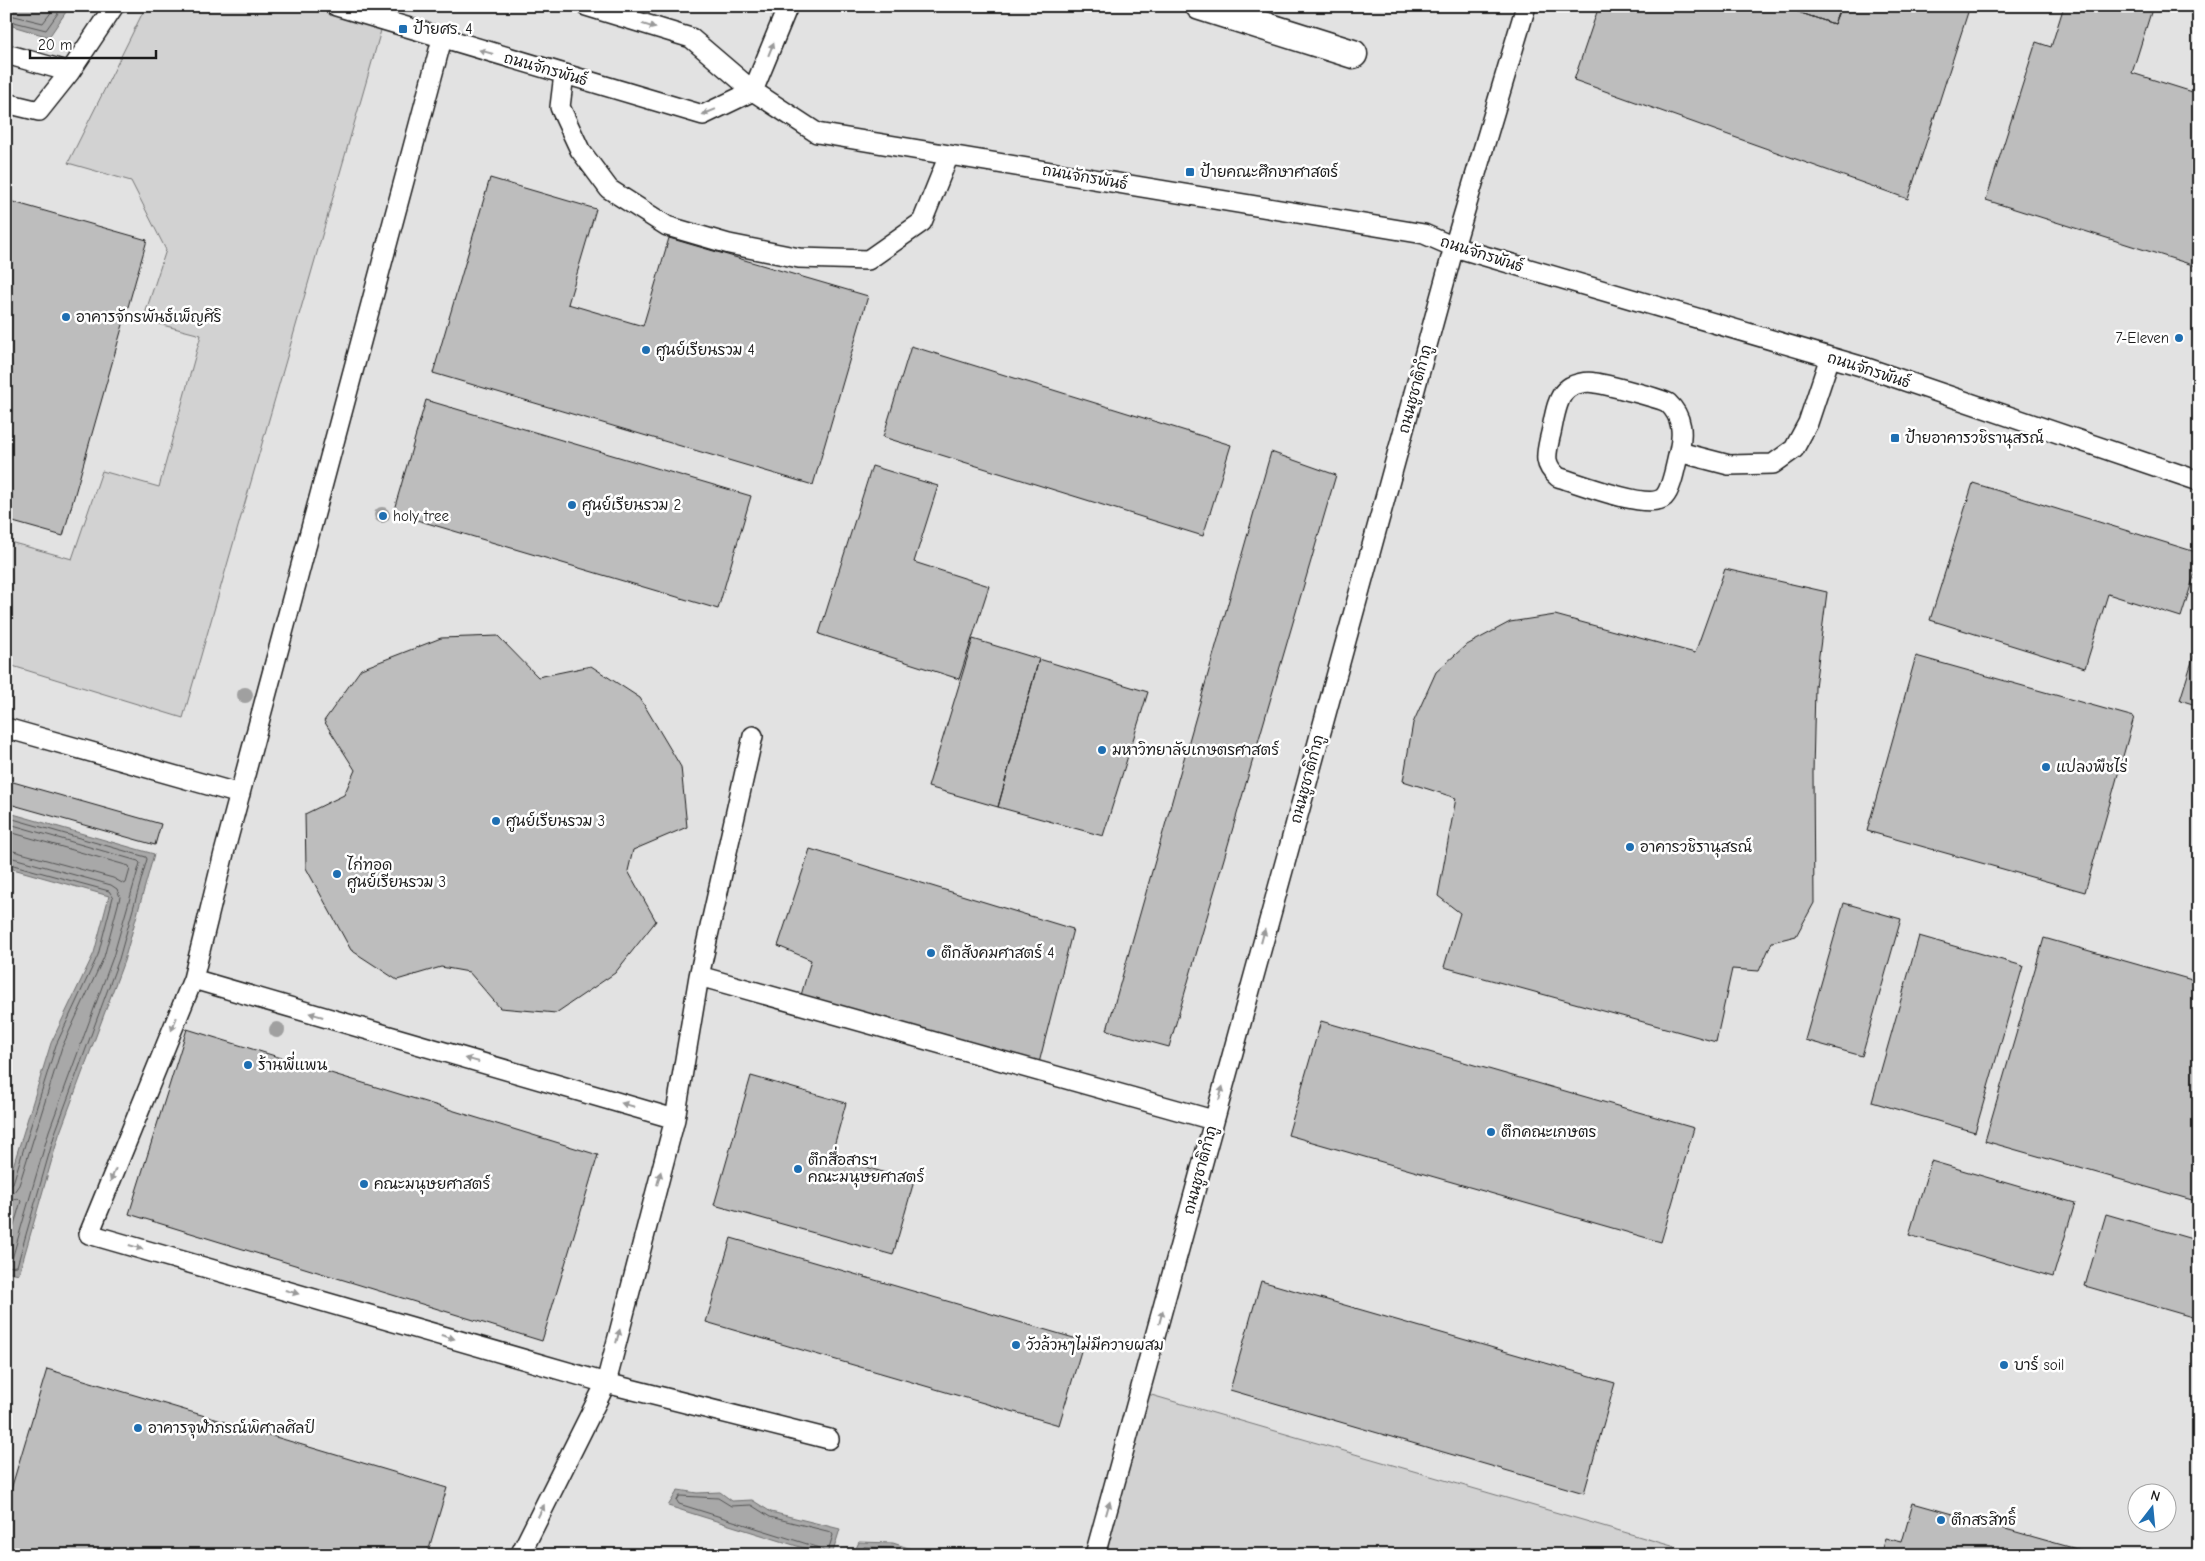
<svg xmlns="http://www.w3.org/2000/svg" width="2205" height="1561" viewBox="0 0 2205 1561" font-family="'Comic Neue','Playpen Sans Thai',sans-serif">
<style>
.built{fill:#e2e2e2;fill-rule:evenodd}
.green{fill:#d2d2d2;stroke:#777}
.water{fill:#a8a8a8;stroke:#707070}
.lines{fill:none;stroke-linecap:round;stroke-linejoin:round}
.shore{stroke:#545454;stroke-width:1}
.building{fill:#bdbdbd;stroke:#1c1c1c}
.lane-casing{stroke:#1c1c1c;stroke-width:22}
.street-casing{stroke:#1c1c1c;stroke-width:31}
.lane{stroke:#fff;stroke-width:19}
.street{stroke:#fff;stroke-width:28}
.tree{fill:#a0a0a0}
.oneway{fill:#999}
.poi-dot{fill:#1f6fb2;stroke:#fff;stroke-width:2}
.labels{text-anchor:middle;stroke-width:5;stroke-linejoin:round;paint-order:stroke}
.poi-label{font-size:15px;fill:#1c1c1c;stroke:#fff;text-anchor:start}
.street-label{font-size:15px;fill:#1c1c1c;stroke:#fff}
</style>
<rect width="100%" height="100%" fill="#f2f2f2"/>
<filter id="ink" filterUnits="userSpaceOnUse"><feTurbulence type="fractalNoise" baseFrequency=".02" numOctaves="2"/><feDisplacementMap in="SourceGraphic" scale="10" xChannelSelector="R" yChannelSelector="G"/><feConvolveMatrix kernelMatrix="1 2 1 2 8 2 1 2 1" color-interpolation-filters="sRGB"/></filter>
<g filter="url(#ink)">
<path class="built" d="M 6,6 L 2199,6 L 2199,1555 L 6,1555 ZM 2138,1494 L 2168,1494 L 2168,1524 L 2138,1524 Z"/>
<path class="green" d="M 146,6 L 311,6 L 382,27 L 183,718 L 6,664 L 6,541 L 72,559 L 102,471 L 159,487 L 201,335 L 143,320 L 166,250 L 131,181 L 68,163 Z
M 1141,1392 L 1703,1555 L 1095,1555 Z"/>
<path class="water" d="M 6,6 L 70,6 L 49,37 L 6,24 Z
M 6,812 L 154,854 L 124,961 L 59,1135 L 19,1274 L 6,1271 L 6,1189 L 51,1043 L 94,953 L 109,896 L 6,867 Z
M 678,1490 L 697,1493 L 720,1492 L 732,1501 L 752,1500 L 771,1512 L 840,1529 L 832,1555 L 826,1555 L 668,1506 Z
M 859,1542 L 893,1543 L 930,1555 L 853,1555 Z"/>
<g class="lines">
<path class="shore" d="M 6,14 L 43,23 L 56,6
M 6,20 L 46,30 L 63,6
M 6,817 L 146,857 L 147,859 L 119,959 L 55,1133 L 17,1266 L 6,1267
M 6,823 L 138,861 L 140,863 L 113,957 L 49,1131 L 12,1259 L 6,1261
M 6,831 L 129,866 L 130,869 L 126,883 L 124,884 L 113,878 L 6,849
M 6,856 L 111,885 L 117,889 L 120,897 L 104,957 L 62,1047 L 19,1185 L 14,1192 L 6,1193
M 6,863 L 109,891 L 113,897 L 98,955 L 56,1045 L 13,1183 L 6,1187
M 6,1201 L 18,1198 L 21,1201 L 6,1252
M 680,1496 L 718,1498 L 731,1506 L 751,1505 L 770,1517 L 831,1532 L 833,1535 L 828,1551 L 825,1552 L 820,1548 L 679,1504 L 677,1501 Z
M 858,1555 L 864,1547 L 892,1548 L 914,1555"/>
</g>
<path class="building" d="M 1599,6 L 1780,6 L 1834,24 L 1841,6 L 1970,6 L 1908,199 L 1574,80 Z
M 1780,6 L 1841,6 L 1834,24 Z
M 2064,6 L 2153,6 L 2132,73 L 2199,94 L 2199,267 L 1986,200 L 2036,42 L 2051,47 Z
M 490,178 L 596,209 L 568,304 L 643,326 L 669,238 L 868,296 L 813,485 L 433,373 Z
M 6,200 L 147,240 L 63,536 L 6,520 Z
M 911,346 L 1231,445 L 1203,536 L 883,437 Z
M 426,400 L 751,496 L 718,609 L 393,513 Z
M 1271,452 L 1336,475 L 1169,1047 L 1107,1030 Z
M 872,466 L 938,486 L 914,562 L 989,586 L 959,679 L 819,634 Z
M 1973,483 L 2199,553 L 2199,560 L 2181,617 L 2108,594 L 2085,668 L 1930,620 Z
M 1725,569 L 1827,592 L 1815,687 L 1813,773 L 1814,903 L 1796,936 L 1772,942 L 1759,971 L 1732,969 L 1716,1042 L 1444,967 L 1460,913 L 1438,896 L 1456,798 L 1403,781 L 1413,723 L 1436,672 L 1465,646 L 1510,622 L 1555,615 L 1695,653 Z
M 498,636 L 538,677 L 591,666 L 640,698 L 681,767 L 687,827 L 633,850 L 628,871 L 656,921 L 615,973 L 556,1013 L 500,1008 L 469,972 L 441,967 L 397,980 L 351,950 L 306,868 L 305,814 L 344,795 L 355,770 L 324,721 L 361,669 L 441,638 Z
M 973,639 L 1039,659 L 998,807 L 928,787 Z
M 2199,639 L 2199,706 L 2180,700 Z
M 1916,656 L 2134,717 L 2085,892 L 1867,831 Z
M 1039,659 L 1148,692 L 1103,836 L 998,807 Z
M 6,780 L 161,824 L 155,845 L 6,803 Z
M 810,849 L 1073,929 L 1039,1063 L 800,999 L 811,960 L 778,946 Z
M 1844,903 L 1901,919 L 1862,1056 L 1805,1040 Z
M 1919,936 L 2023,966 L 1975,1132 L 1872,1102 Z
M 2044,938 L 2199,982 L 2199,1202 L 1985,1141 Z
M 1321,1021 L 1694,1128 L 1661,1242 L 1288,1135 Z
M 187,1029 L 598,1155 L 542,1341 L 129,1214 Z
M 751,1076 L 846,1103 L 831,1157 L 914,1181 L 893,1255 L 714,1205 Z
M 1931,1161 L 2075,1203 L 2053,1277 L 1909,1235 Z
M 2106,1214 L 2199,1241 L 2199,1319 L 2085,1286 Z
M 731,1238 L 1084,1341 L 1059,1425 L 706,1322 Z
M 1261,1281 L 1615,1383 L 1584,1493 L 1230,1390 Z
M 47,1369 L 447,1488 L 427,1555 L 6,1555 L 6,1506 Z
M 1913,1503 L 2098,1555 L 1880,1555 L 1885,1538 L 1902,1542 Z"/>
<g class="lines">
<g class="lane-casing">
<path id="lane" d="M 336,6 L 703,115 L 753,91 L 788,6
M 586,6 L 691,38 L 753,91 L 817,133 L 1424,234 L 1454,247 L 1864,367 L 2199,481
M 442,39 L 224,853 L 193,979 L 89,1234 L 606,1383 L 829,1439
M 6,54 L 70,72
M 564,74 L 560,107 L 580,150 L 609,189 L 667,226 L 729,244 L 799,258 L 868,260 L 922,222 L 949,155
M 6,103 L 39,111 L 70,72 L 114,6
M 1679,452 C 1676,463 1672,489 1664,497 C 1649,511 1578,483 1558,477 C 1543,464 1546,455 1550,437 C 1554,423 1555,400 1566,390 C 1572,384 1586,381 1595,383 C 1605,384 1663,399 1668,403 C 1683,417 1683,434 1679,452 L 1729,465 L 1773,464 L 1794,449 L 1808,423 L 1830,357
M 6,728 L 240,794
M 699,976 L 1213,1120
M 193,979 L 675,1119
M 520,1555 L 606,1383 L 675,1119 L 699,976 L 753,736
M 1095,1555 L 1454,247 L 1526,6"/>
</g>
<g class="street-casing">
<path id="street" d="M 1200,6 L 1353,54"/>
</g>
<use href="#lane" class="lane"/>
<use href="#street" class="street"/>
</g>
<g class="tree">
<circle cx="382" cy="515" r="8"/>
<circle cx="245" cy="695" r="8"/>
<circle cx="277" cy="1030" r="8"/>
</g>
<defs><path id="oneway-solid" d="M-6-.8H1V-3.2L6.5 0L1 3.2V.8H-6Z" transform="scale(1.25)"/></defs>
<g class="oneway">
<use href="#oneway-solid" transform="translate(649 26) rotate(17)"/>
<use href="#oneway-solid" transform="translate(771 49) rotate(-68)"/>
<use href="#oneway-solid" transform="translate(486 52) rotate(-164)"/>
<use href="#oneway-solid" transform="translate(709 112) rotate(158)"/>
<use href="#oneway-solid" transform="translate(1263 936) rotate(-75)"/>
<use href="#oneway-solid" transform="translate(316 1015) rotate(-164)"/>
<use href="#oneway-solid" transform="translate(174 1024) rotate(112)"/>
<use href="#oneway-solid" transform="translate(472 1060) rotate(-164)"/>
<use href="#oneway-solid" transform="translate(1221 1093) rotate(-75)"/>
<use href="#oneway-solid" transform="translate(628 1105) rotate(-164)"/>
<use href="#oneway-solid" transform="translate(113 1175) rotate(112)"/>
<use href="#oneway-solid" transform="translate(659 1178) rotate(-75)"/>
<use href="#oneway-solid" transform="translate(136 1247) rotate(16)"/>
<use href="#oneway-solid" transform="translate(292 1292) rotate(16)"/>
<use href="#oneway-solid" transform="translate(1161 1317) rotate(-75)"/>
<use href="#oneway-solid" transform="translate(618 1336) rotate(-75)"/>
<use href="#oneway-solid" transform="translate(448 1337) rotate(16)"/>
<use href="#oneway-solid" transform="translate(1108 1508) rotate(-74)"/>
<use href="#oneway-solid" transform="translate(541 1511) rotate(-63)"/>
</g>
</g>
<g class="poi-dot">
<rect x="398" y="24" width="10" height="10" rx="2.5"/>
<rect x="1185" y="167" width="10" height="10" rx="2.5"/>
<circle cx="66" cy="317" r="5"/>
<circle cx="2179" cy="338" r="5"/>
<circle cx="646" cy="350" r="5"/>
<rect x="1890" y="433" width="10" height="10" rx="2.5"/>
<circle cx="572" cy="505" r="5"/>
<circle cx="383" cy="516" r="5"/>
<circle cx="1102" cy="750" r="5"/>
<circle cx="2046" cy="767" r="5"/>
<circle cx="496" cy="821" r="5"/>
<circle cx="1630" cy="847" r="5"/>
<circle cx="337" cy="874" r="5"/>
<circle cx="931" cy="953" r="5"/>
<circle cx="248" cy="1065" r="5"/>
<circle cx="1491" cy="1132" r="5"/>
<circle cx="798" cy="1169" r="5"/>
<circle cx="364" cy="1184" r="5"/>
<circle cx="1016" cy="1345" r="5"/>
<circle cx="2004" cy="1365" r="5"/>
<circle cx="138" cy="1428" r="5"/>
<circle cx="1941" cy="1520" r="5"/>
</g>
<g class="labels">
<g class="poi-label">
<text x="413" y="34">ป้ายศร. 4</text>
<text x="1200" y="177">ป้ายคณะศึกษาศาสตร์</text>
<text x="76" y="322">อาคารจักรพันธ์เพ็ญศิริ</text>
<text x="2169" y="343" text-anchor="end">7-Eleven</text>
<text x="656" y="355">ศูนย์เรียนรวม 4</text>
<text x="1905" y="443">ป้ายอาคารวชิรานุสรณ์</text>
<text x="582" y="510">ศูนย์เรียนรวม 2</text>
<text x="393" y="521">holy tree</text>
<text x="1112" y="755">มหาวิทยาลัยเกษตรศาสตร์</text>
<text x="2056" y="772">แปลงพืชไร่</text>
<text x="506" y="826">ศูนย์เรียนรวม 3</text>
<text x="1640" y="852">อาคารวชิรานุสรณ์</text>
<text x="347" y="870">ไก่ทอด<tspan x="347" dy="17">ศูนย์เรียนรวม 3</tspan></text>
<text x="941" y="958">ตึกสังคมศาสตร์ 4</text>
<text x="258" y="1070">ร้านพี่แพน</text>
<text x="1501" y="1137">ตึกคณะเกษตร</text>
<text x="808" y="1165">ตึกสื่อสารฯ<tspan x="808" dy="17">คณะมนุษยศาสตร์</tspan></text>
<text x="374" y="1189">คณะมนุษยศาสตร์</text>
<text x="1026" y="1350">วัวล้วนๆไม่มีควายผสม</text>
<text x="2014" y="1370">บาร์ soil</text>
<text x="148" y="1433">อาคารจุฬาภรณ์พิศาลศิลป์</text>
<text x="1951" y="1525">ตึกสรสิทธิ์</text>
</g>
<g class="street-label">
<text transform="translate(546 69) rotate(16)" y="5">ถนนจักรพันธ์</text>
<text transform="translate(1085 177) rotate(10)" y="5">ถนนจักรพันธ์</text>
<text transform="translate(1482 254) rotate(18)" y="5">ถนนจักรพันธ์</text>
<text transform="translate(1869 370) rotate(18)" y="5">ถนนจักรพันธ์</text>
<text transform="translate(1415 389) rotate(-75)" y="5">ถนนชูชาติกำภู</text>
<text transform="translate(1307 779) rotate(-75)" y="5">ถนนชูชาติกำภู</text>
<text transform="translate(1200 1170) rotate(-75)" y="5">ถนนชูชาติกำภู</text>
</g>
</g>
<rect width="2205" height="1561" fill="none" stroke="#fff" stroke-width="25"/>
<rect x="12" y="12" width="2180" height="1536" fill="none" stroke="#1c1c1c" stroke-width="2" filter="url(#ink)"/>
<g transform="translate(2152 1508) rotate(16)"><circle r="24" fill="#ffffff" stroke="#a4a4a4"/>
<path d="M0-4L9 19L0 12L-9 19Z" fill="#1f6fb2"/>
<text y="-8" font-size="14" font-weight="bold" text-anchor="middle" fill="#1c1c1c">N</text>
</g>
<path d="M30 50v8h126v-8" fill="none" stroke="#1c1c1c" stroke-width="2.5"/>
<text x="38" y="50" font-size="15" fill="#1c1c1c" stroke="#ffffff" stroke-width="4" paint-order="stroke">20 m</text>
</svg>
